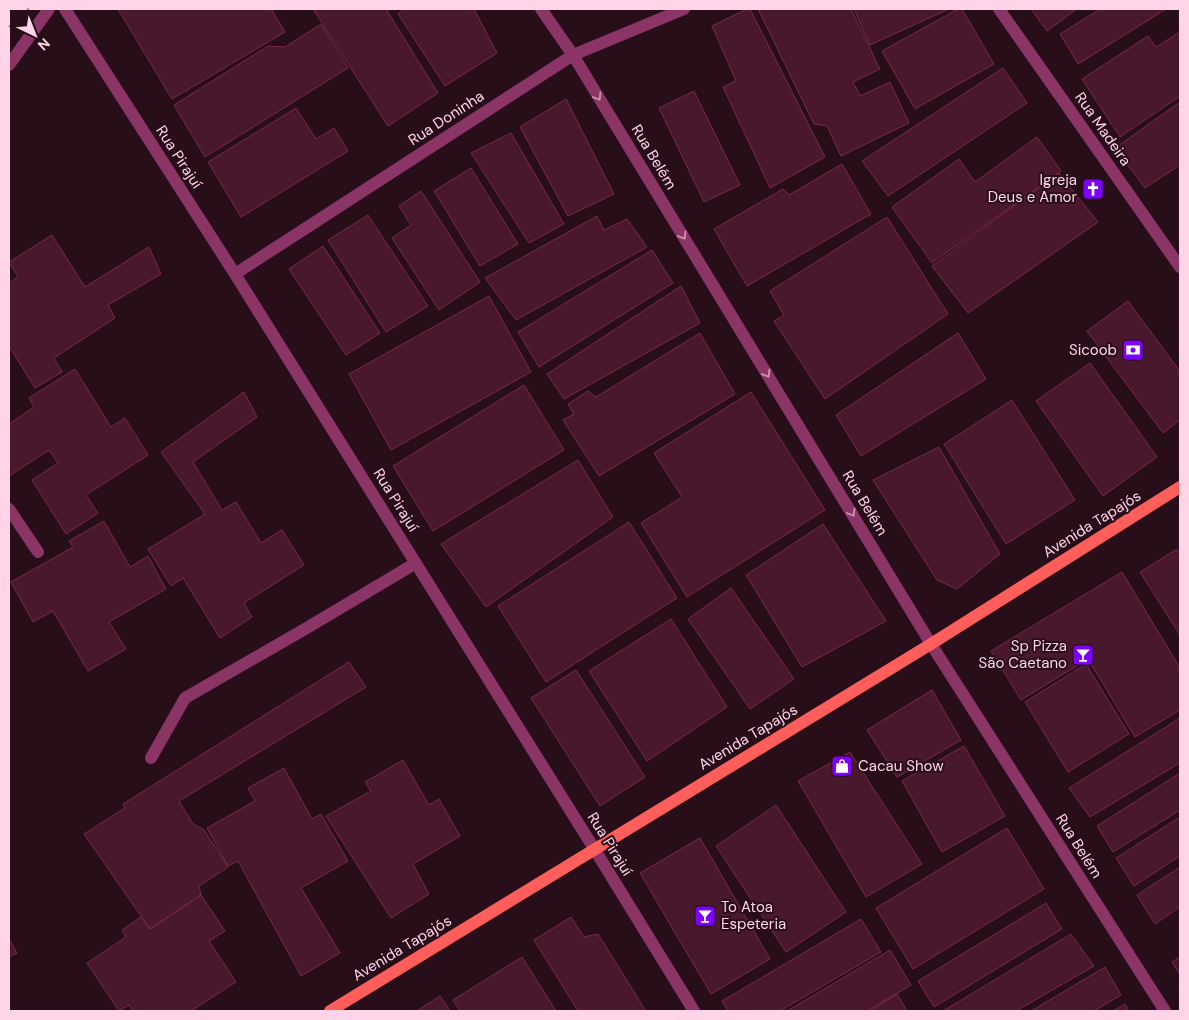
<svg xmlns="http://www.w3.org/2000/svg" width="1189" height="1020" viewBox="0 0 1189 1020" font-family="'DM Sans',sans-serif">
<style>
.building{fill:#4a182d;stroke:#782949}
.lines{fill:none;stroke-linecap:round;stroke-linejoin:round}
.minor{stroke:#8a3566;stroke-width:12}
.major{stroke:#ff5e5b;stroke-width:12}
.oneway{stroke:#ca8cae}
.labels{text-anchor:middle;stroke-width:4;stroke-linejoin:round;paint-order:stroke}
.street-label{font-size:15px;fill:#ffd4e9;stroke:#280e19}
.poi-label{font-size:15px;fill:#ffd4e9;stroke:#280e19;text-anchor:end}
</style>
<rect width="100%" height="100%" fill="#280e19"/>
<path class="building" d="M 118,9 L 271,9 L 285,32 L 172,99 Z
M 313,9 L 386,9 L 438,93 L 388,126 Z
M 403,9 L 474,9 L 497,53 L 445,86 L 398,14 Z
M 747,9 L 750,9 L 825,157 L 770,188 L 723,87 L 736,81 L 712,26 Z
M 758,9 L 851,9 L 880,69 L 853,82 L 860,96 L 890,82 L 909,123 L 841,156 L 827,126 L 814,124 Z
M 854,9 L 949,9 L 870,45 Z
M 958,9 L 962,9 L 994,64 L 915,109 L 882,51 Z
M 1031,9 L 1077,9 L 1047,31 Z
M 1100,9 L 1166,9 L 1078,64 L 1060,34 Z
M 321,24 L 348,68 L 205,157 L 174,105 L 268,46 L 285,47 Z
M 1180,32 L 1180,96 L 1120,137 L 1082,79 L 1148,36 L 1156,47 Z
M 1003,68 L 1027,103 L 888,196 L 862,161 Z
M 694,91 L 740,185 L 704,202 L 659,108 Z
M 566,99 L 614,194 L 568,216 L 520,127 Z
M 1180,102 L 1180,165 L 1145,188 L 1115,148 Z
M 296,108 L 316,139 L 334,128 L 348,151 L 241,217 L 208,162 Z
M 511,133 L 564,224 L 529,243 L 471,153 Z
M 1037,137 L 1061,171 L 932,263 L 892,207 L 959,159 L 975,182 Z
M 842,164 L 871,214 L 747,286 L 714,229 L 783,189 L 789,195 Z
M 471,168 L 518,244 L 480,266 L 434,191 Z
M 1059,173 L 1098,222 L 968,313 L 932,266 Z
M 421,191 L 480,282 L 439,310 L 392,238 L 411,225 L 399,206 Z
M 368,215 L 428,306 L 386,332 L 328,240 Z
M 597,216 L 604,230 L 627,219 L 647,247 L 516,320 L 485,278 Z
M 887,217 L 948,314 L 825,399 L 774,321 L 784,315 L 770,291 Z
M 52,235 L 85,287 L 149,247 L 161,274 L 108,305 L 115,318 L 54,358 L 62,372 L 35,388 L 9,346 L 9,283 L 18,277 L 9,262 Z
M 323,246 L 380,333 L 346,355 L 289,269 Z
M 652,250 L 673,283 L 539,367 L 518,332 Z
M 681,286 L 700,323 L 564,399 L 547,374 Z
M 489,296 L 531,372 L 391,450 L 349,374 Z
M 1128,301 L 1179,370 L 1180,370 L 1180,420 L 1163,433 L 1087,331 Z
M 700,333 L 735,394 L 599,476 L 563,420 L 574,414 L 568,404 L 588,391 L 596,397 Z
M 958,333 L 986,379 L 861,456 L 836,415 Z
M 1090,363 L 1157,457 L 1103,496 L 1036,401 Z
M 75,369 L 111,427 L 125,418 L 148,455 L 86,495 L 98,513 L 66,534 L 32,480 L 58,463 L 49,450 L 9,476 L 9,424 L 34,407 L 29,398 Z
M 524,385 L 564,450 L 433,531 L 393,466 Z
M 244,392 L 257,417 L 193,462 L 222,510 L 236,502 L 261,543 L 282,530 L 304,565 L 244,603 L 252,617 L 220,638 L 183,578 L 171,586 L 148,549 L 205,514 L 161,452 Z
M 751,392 L 825,510 L 687,597 L 641,523 L 682,497 L 654,453 Z
M 1012,400 L 1075,500 L 1006,544 L 944,444 Z
M 939,447 L 1000,554 L 957,589 L 937,580 L 873,480 Z
M 578,460 L 613,517 L 486,607 L 441,544 Z
M 104,521 L 130,567 L 148,556 L 166,589 L 109,622 L 126,649 L 88,671 L 53,611 L 33,622 L 11,582 L 73,547 L 69,541 Z
M 629,522 L 677,598 L 546,682 L 498,606 Z
M 823,524 L 886,621 L 802,667 L 746,575 Z
M 1177,549 L 1180,554 L 1180,635 L 1140,572 Z
M 1122,572 L 1180,668 L 1180,710 L 1135,737 L 1088,659 L 1021,700 L 991,651 Z
M 731,588 L 794,679 L 750,709 L 688,619 Z
M 671,619 L 727,707 L 647,761 L 589,671 Z
M 349,662 L 366,687 L 179,801 L 193,824 L 204,830 L 228,867 L 199,886 L 201,895 L 150,929 L 84,834 L 125,808 L 123,804 Z
M 1086,664 L 1129,734 L 1068,772 L 1025,702 Z
M 576,670 L 645,777 L 600,806 L 531,698 Z
M 932,690 L 961,740 L 897,777 L 867,730 Z
M 1180,718 L 1180,763 L 1090,817 L 1069,788 Z
M 964,746 L 1005,816 L 942,852 L 902,781 Z
M 850,752 L 922,864 L 866,897 L 798,781 Z
M 403,760 L 429,805 L 439,799 L 460,836 L 413,864 L 429,894 L 391,918 L 326,816 L 371,791 L 365,782 Z
M 284,768 L 312,819 L 321,814 L 348,861 L 301,888 L 340,953 L 301,976 L 238,861 L 228,866 L 207,828 L 255,801 L 248,788 Z
M 1180,773 L 1180,810 L 1113,852 L 1097,826 Z
M 776,805 L 846,912 L 786,952 L 716,846 Z
M 1180,817 L 1180,856 L 1134,886 L 1116,858 Z
M 1007,828 L 1044,889 L 913,969 L 876,908 Z
M 700,838 L 770,959 L 711,994 L 640,873 Z
M 1180,867 L 1180,907 L 1155,924 L 1137,895 Z
M 201,895 L 225,931 L 209,941 L 236,982 L 191,1011 L 133,1011 L 129,1005 L 119,1011 L 87,963 L 126,937 L 122,930 L 141,917 L 150,929 Z
M 1046,903 L 1062,929 L 934,1007 L 918,981 Z
M 571,917 L 584,937 L 598,934 L 646,1011 L 578,1011 L 534,940 Z
M 861,919 L 881,952 L 780,1011 L 728,1011 L 722,1001 Z
M 1071,934 L 1094,966 L 1016,1011 L 943,1011 Z
M 9,939 L 17,953 L 9,957 Z
M 890,950 L 911,985 L 867,1011 L 787,1011 Z
M 522,957 L 556,1011 L 460,1011 L 453,1000 Z
M 1180,957 L 1180,975 L 1172,962 Z
M 1105,967 L 1121,995 L 1094,1011 L 1031,1011 Z
M 897,994 L 907,1011 L 870,1011 Z
M 440,996 L 450,1011 L 417,1011 Z
M 1125,1004 L 1129,1011 L 1113,1011 Z"/>
<g class="lines">
<path class="minor" d="M 65,9 L 235,274 L 595,850 L 694,1011
M 541,9 L 573,55 L 931,644 L 1165,1011
M 999,9 L 1180,267
M 9,65 L 49,9
M 235,274 L 573,55 L 684,9
M 9,509 L 38,552
M 151,758 L 185,698 L 305,629 L 416,563"/>
<path class="major" d="M 330,1011 L 931,644 L 1180,487"/>
</g>
<defs><path id="oneway-chevron" d="M-2-3.5L2.5 0L-2 3.5" fill="none" stroke-width="1.6" stroke-linecap="round" stroke-linejoin="round" transform="scale(1.25)"/></defs>
<g class="oneway">
<use href="#oneway-chevron" transform="translate(598 97) rotate(59)"/>
<use href="#oneway-chevron" transform="translate(683 236) rotate(59)"/>
<use href="#oneway-chevron" transform="translate(767 374) rotate(59)"/>
<use href="#oneway-chevron" transform="translate(852 513) rotate(59)"/>
</g>
<defs>
<g id="church-square" transform="scale(1.125)"><rect x="-9" y="-9" width="18" height="18" rx="4" fill="#7e00ff" stroke="#280e19"/><path d="M-1.2-6h2.4v3.5h3.3v2.4h-3.3V6h-2.4V-.1h-3.3v-2.4h3.3Z" fill="#fff"/></g>
<g id="bank-square" transform="scale(1.125)"><rect x="-9" y="-9" width="18" height="18" rx="4" fill="#7e00ff" stroke="#280e19"/><path d="M-6-4H6V4H-6ZM0-2.3a2.3 2.3 0 1 0 0 4.6a2.3 2.3 0 1 0 0-4.6Z" fill="#fff"/></g>
<g id="bar-square" transform="scale(1.125)"><rect x="-9" y="-9" width="18" height="18" rx="4" fill="#7e00ff" stroke="#280e19"/><path d="M-6-5H6L.8 .8V4.5H3.5V6h-7V4.5H-.8V.8Z" fill="#fff"/></g>
<g id="shop-square" transform="scale(1.125)"><rect x="-9" y="-9" width="18" height="18" rx="4" fill="#7e00ff" stroke="#280e19"/><path d="M-5-2.5h2.3a2.7 3.5 0 0 1 5.4 0H5L5.5 6h-11ZM-1.5-2.5h3a1.5 2.3 0 0 0-3 0Z" fill="#fff"/></g>
</defs>
<g fill-rule="evenodd">
<use href="#church-square" x="1093" y="189"/>
<use href="#bank-square" x="1133" y="350"/>
<use href="#bar-square" x="1083" y="655"/>
<use href="#shop-square" x="842" y="766"/>
<use href="#bar-square" x="705" y="916"/>
</g>
<g class="labels">
<g class="street-label">
<text transform="translate(446 118) rotate(-33)" y="5">Rua Doninha</text>
<text transform="translate(1103 129) rotate(55)" y="5">Rua Madeira</text>
<text transform="translate(179 157) rotate(57)" y="5">Rua Pirajuí</text>
<text transform="translate(654 157) rotate(59)" y="5">Rua Belém</text>
<text transform="translate(396 500) rotate(58)" y="5">Rua Pirajuí</text>
<text transform="translate(865 503) rotate(59)" y="5">Rua Belém</text>
<text transform="translate(1092 524) rotate(-32)" y="5">Avenida Tapajós</text>
<text transform="translate(748 737) rotate(-31)" y="5">Avenida Tapajós</text>
<text transform="translate(610 844) rotate(58)" y="5">Rua Pirajuí</text>
<text transform="translate(1079 846) rotate(58)" y="5">Rua Belém</text>
<text transform="translate(402 948) rotate(-31)" y="5">Avenida Tapajós</text>
</g>
<g class="poi-label">
<text x="1077" y="185">Igreja<tspan x="1077" dy="17">Deus e Amor</tspan></text>
<text x="1117" y="355">Sicoob</text>
<text x="1067" y="651">Sp Pizza<tspan x="1067" dy="17">São Caetano</tspan></text>
<text x="858" y="771" text-anchor="start">Cacau Show</text>
<text x="721" y="912" text-anchor="start">To Atoa<tspan x="721" dy="17">Espeteria</tspan></text>
</g>
</g>
<rect width="1189" height="1020" fill="none" stroke="#ffd4e9" stroke-width="20"/>
<g transform="translate(35 35) rotate(137)" stroke="#280e19" stroke-width="4" paint-order="stroke">
<path d="M0-4L9 19L0 12L-9 19Z" fill="#ffd4e9"/>
<text y="-8" font-size="14" font-weight="bold" text-anchor="middle" fill="#ffd4e9">N</text>
</g>
</svg>
